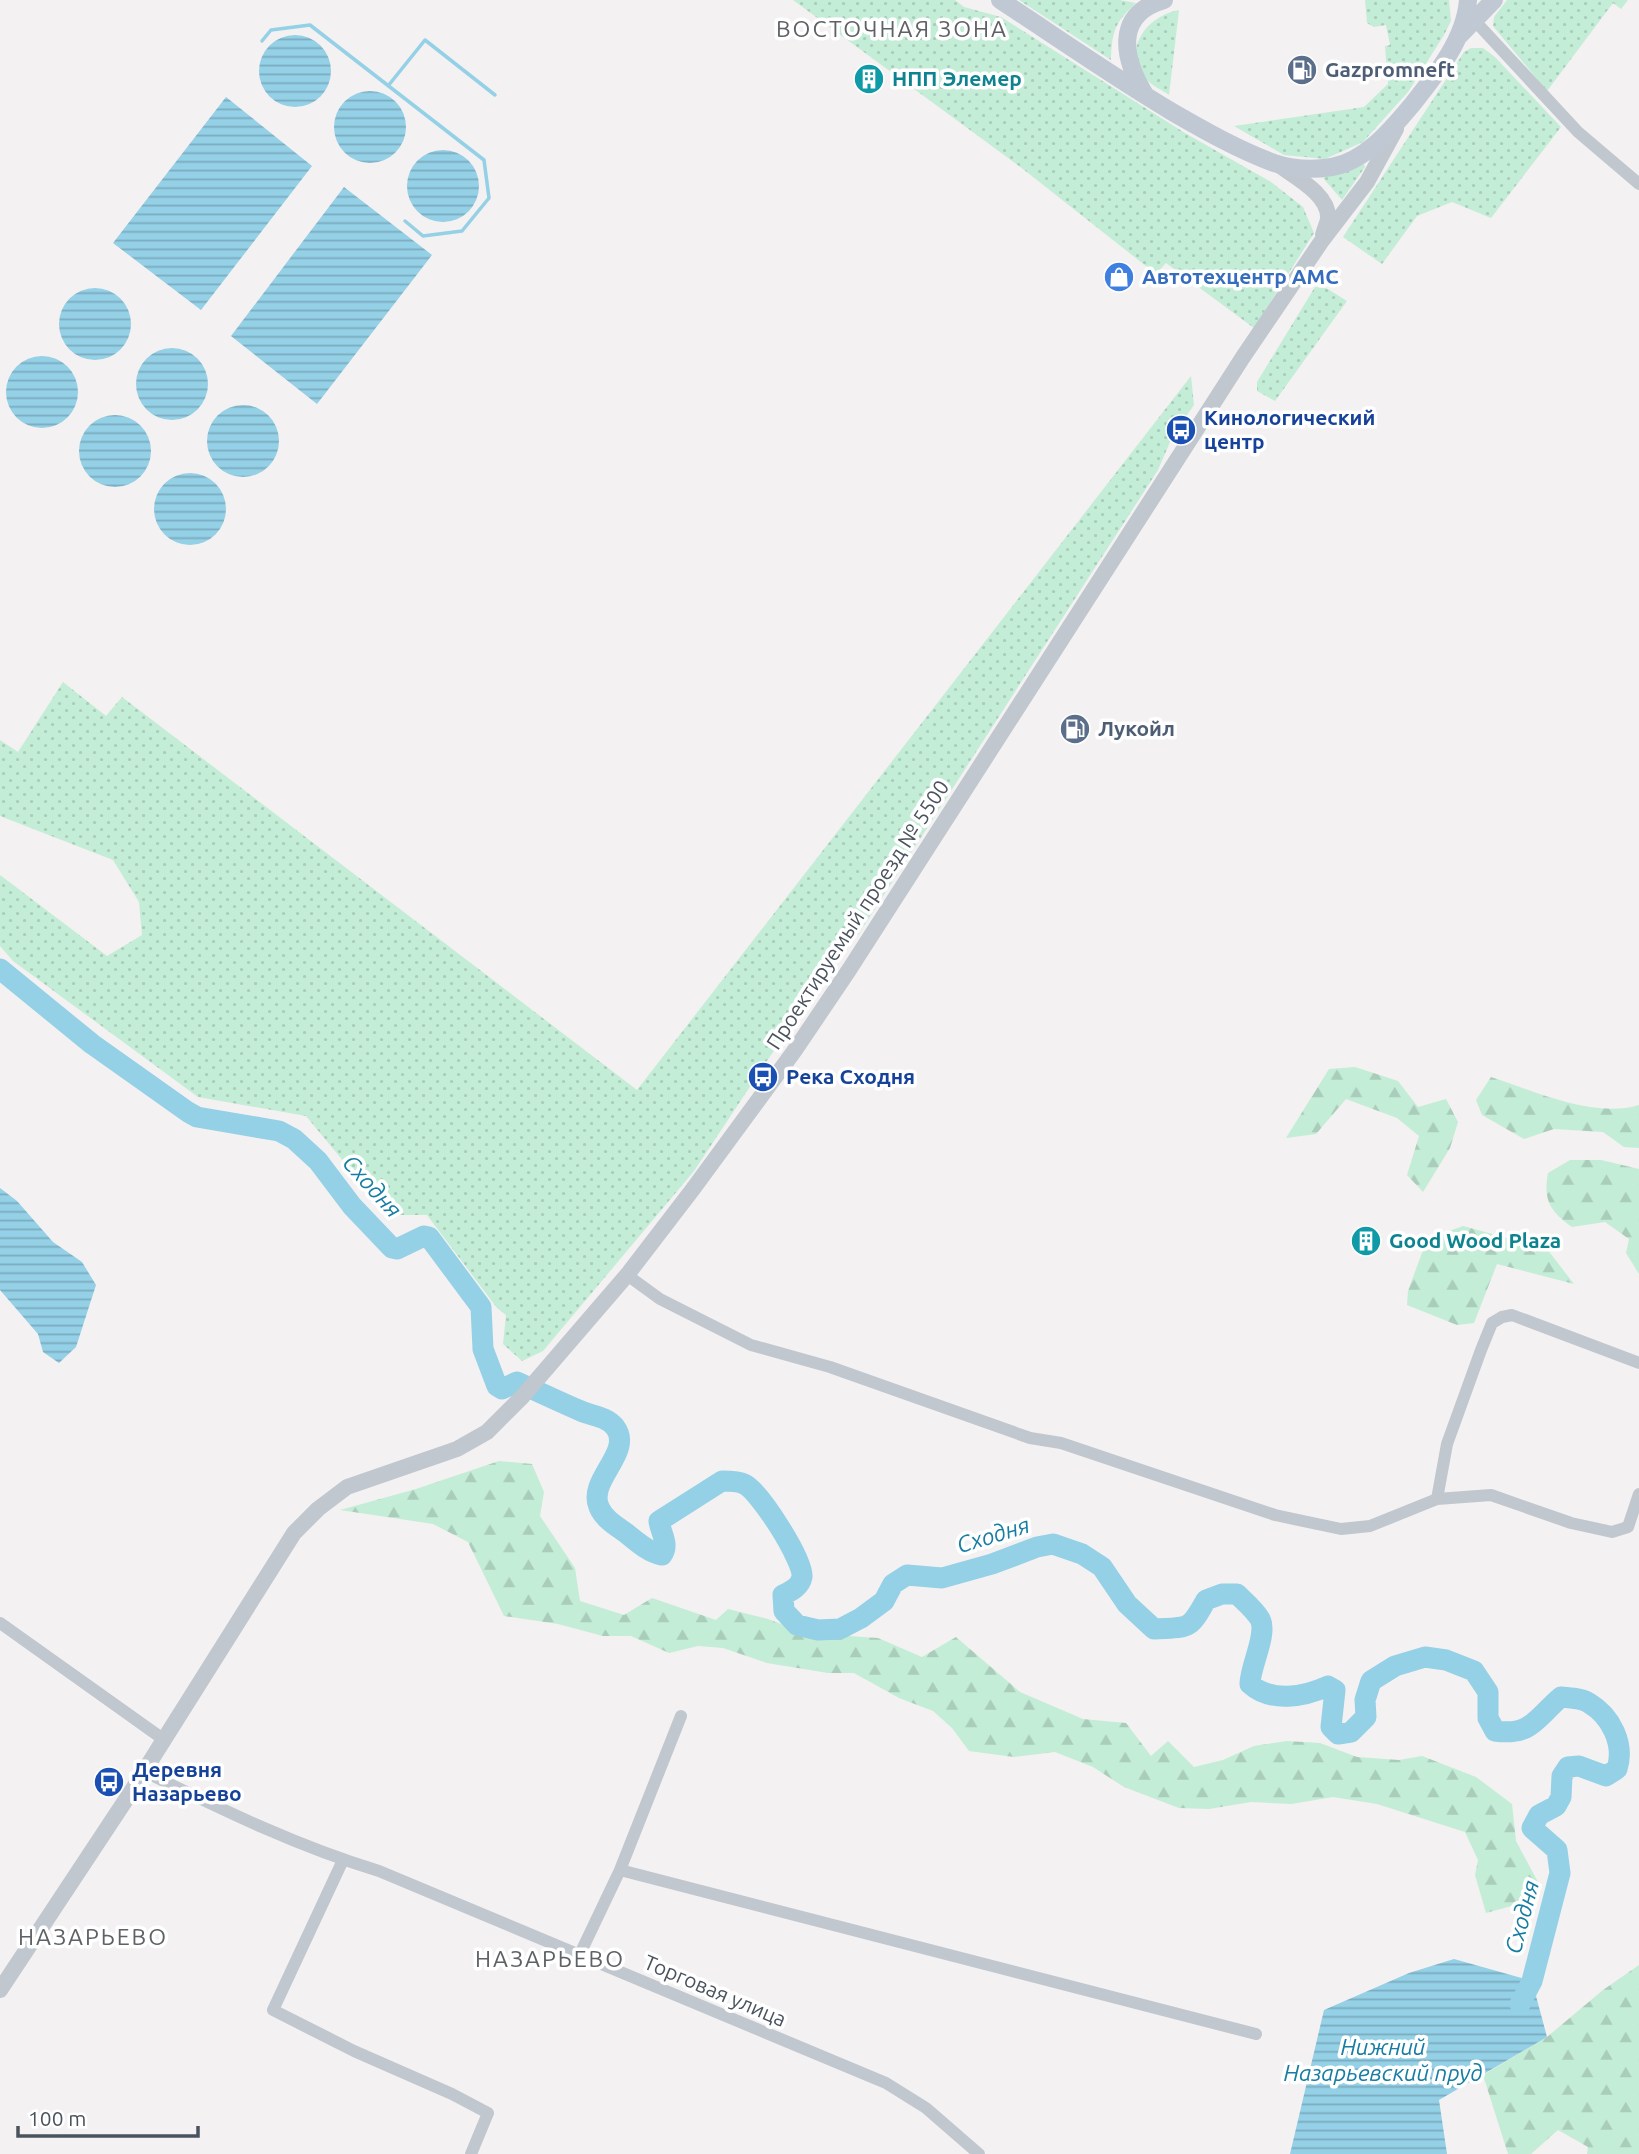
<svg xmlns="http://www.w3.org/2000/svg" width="1639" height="2154" viewBox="0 0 1639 2154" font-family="Ubuntu,sans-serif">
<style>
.grass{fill:url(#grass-dots)}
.forest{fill:url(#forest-firs)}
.water{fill:url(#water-rules)}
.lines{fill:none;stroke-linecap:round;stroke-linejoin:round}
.stream{stroke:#94d0e6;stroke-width:3.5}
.river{stroke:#94d0e6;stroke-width:21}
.minor{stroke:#c0c7ce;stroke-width:12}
.tertiary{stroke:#c0c7ce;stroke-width:16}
.secondary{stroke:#c0c8d3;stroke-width:18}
.labels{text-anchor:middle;stroke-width:7;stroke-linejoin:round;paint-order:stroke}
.service-label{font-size:21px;font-weight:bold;fill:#4e5e75;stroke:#fff;text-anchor:start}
.culture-label{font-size:21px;font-weight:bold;fill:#0d838f;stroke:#fff;text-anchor:start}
.shop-label{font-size:21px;font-weight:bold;fill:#366cbe;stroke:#fff;text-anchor:start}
.transit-label{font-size:21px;font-weight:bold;fill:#164399;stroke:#fff;text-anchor:start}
.street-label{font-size:21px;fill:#4a535d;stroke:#fff}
.neighbourhood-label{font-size:23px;letter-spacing:2px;fill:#5e6165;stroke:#fff}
.water-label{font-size:23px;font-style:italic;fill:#177da3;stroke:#fff}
</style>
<defs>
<pattern id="grass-dots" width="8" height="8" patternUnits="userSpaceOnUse" patternTransform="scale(1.75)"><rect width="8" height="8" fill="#c3edd6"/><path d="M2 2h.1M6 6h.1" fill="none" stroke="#a9cdba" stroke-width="1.8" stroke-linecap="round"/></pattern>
<pattern id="forest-firs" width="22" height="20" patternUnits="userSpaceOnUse" patternTransform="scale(1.75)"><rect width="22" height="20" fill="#c3edd6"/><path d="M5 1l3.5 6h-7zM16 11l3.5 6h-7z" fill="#a9cdba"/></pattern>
<pattern id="water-rules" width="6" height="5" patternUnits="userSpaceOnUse" patternTransform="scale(1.75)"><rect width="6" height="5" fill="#94d0e6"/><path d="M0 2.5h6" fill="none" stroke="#7babbe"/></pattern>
</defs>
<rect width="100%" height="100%" fill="#f3f1f1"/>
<path class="grass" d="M 793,0 L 955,0 L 964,7 L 1001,17 L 1185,133 L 1271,182 L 1303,207 L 1314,233 L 1254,328 L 1166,263 L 1156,274 L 1023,169 Z
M 1019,0 L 1120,0 L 1136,3 C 1114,23 1112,32 1111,60 Z
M 1365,0 L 1449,0 L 1451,21 L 1444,35 L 1408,92 L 1363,142 L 1325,159 L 1284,155 L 1234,126 L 1364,107 L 1388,84 L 1385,46 L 1390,45 L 1386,25 L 1374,27 L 1367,23 Z
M 1507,0 L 1628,0 L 1621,9 L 1613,3 L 1547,91 L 1493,26 L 1494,17 Z
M 1179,10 L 1169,95 C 1162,90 1151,85 1146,79 C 1121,49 1147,16 1179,10 Z
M 1471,48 L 1483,48 L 1495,57 L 1561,127 L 1491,218 L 1452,202 L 1417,216 L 1382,264 L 1343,237 L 1464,52 Z
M 1364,164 L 1365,167 L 1342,200 L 1323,178 Z
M 1315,287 L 1326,288 L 1347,301 L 1275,401 L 1257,391 L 1257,382 Z
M 1191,376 L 1194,405 L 1173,435 L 1158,470 L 858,935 L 814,990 L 694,1171 L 543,1351 L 522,1361 L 503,1344 L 506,1315 L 497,1308 L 427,1215 L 388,1215 L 306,1116 L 198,1097 L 13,961 L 0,946 L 0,875 L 107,956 L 142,935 L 139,902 L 113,860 L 0,816 L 0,740 L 18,752 L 63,682 L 106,716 L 122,697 L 637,1090 Z"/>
<path class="forest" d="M 1355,1067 L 1398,1081 L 1418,1107 L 1446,1099 L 1458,1122 L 1450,1148 L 1423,1192 L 1407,1175 L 1419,1136 L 1397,1118 L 1346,1099 L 1316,1134 L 1286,1138 L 1329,1069 Z
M 1491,1077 C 1534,1091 1594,1119 1639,1105 L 1639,1148 L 1624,1147 L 1603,1132 L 1554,1129 L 1524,1139 L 1482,1115 L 1476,1100 Z
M 1570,1160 L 1601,1160 L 1639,1169 L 1639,1274 L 1626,1253 L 1629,1239 L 1605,1222 L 1572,1227 C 1550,1211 1543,1200 1548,1173 Z
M 1463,1226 L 1547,1249 L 1574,1284 L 1497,1264 L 1474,1323 L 1457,1325 L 1407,1305 L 1408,1291 L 1427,1239 Z
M 499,1461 L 532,1464 L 544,1492 L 540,1516 L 575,1568 L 580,1601 L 624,1615 L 652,1598 L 716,1620 L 728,1609 L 768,1619 L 804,1633 L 878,1638 L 922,1657 L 956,1637 L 1020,1692 L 1083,1719 L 1126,1723 L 1151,1756 L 1168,1741 L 1194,1767 L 1223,1760 L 1254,1746 L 1287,1741 L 1320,1743 L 1357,1757 L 1399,1760 L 1422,1756 L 1476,1777 L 1512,1804 L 1516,1841 L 1539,1884 L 1533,1900 L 1486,1913 L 1475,1875 L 1478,1860 L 1465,1832 L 1377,1804 L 1333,1797 L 1291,1804 L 1251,1802 L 1209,1809 L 1179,1808 L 1124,1787 L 1093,1767 L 1055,1752 L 1014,1757 L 969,1751 L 952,1728 L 933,1711 L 899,1698 L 854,1673 L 828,1673 L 767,1663 L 723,1648 L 698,1646 L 669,1653 L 631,1636 L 603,1636 L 558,1624 L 504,1616 L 468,1542 L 433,1524 L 340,1510 L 416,1489 Z
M 1639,1965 L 1639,2154 L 1587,2154 L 1588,2147 L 1558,2130 L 1531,2154 L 1508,2154 L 1483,2075 L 1547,2037 L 1603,1990 Z"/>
<path class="water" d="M259 71a36 36 0 1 1 72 0a36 36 0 1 1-72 0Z
M334 127a36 36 0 1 1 72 0a36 36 0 1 1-72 0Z
M 226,97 L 312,166 L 201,310 L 113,243 Z
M407 186a36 36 0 1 1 72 0a36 36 0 1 1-72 0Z
M 344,187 L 432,255 L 317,404 L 231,336 Z
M59 324a36 36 0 1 1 72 0a36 36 0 1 1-72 0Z
M136 384a36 36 0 1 1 72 0a36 36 0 1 1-72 0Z
M6 392a36 36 0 1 1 72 0a36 36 0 1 1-72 0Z
M207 441a36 36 0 1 1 72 0a36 36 0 1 1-72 0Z
M79 451a36 36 0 1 1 72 0a36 36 0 1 1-72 0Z
M154 509a36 36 0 1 1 72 0a36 36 0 1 1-72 0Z
M 0,1188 L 17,1201 L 53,1242 L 82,1262 L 96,1285 L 76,1347 L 59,1363 L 43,1352 L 38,1334 L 0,1290 Z
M 1454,1959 L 1532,1981 L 1547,2037 L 1439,2100 L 1447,2154 L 1290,2154 L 1324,2010 L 1409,1973 Z"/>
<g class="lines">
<path class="stream" d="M 262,41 L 271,30 L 310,25 L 484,160 L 489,198 L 462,231 L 423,236 L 405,221
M 388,86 L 425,40 L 495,95"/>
<path class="river" d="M 0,969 L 92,1044 L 188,1112 L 197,1117 L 279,1131 L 294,1139 L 318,1161 L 352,1206 L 392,1248 L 397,1249 L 424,1236 L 429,1237 L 481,1307 L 483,1349 L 497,1386 L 502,1389 L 517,1382 C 539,1392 560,1402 581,1411 C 592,1416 606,1416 615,1427 C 634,1452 587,1480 599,1507 C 604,1519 616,1526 626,1533 C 636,1541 649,1553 662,1555 C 670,1544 660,1532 659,1521 L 722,1481 C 729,1481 738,1481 744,1484 C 759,1490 804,1561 802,1577 C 800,1587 791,1591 783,1595 L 784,1611 L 797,1625 L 818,1630 L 840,1629 L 861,1618 L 884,1601 L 893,1584 L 907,1575 L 942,1578 L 992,1564 L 1037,1547 L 1053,1544 L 1082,1554 L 1102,1567 L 1127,1604 L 1154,1629 C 1189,1627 1189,1631 1206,1600 L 1222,1594 L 1237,1594 C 1244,1601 1255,1610 1260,1619 C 1268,1634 1250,1666 1250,1684 C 1271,1703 1304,1697 1328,1686 L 1335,1690 L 1331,1727 L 1338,1734 L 1351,1732 L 1366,1717 L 1365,1700 L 1371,1681 L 1395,1666 L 1425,1657 L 1446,1660 L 1474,1671 L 1488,1692 L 1488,1718 L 1495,1731 C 1532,1736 1536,1718 1561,1697 C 1569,1698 1582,1698 1589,1703 C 1611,1716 1625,1744 1617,1769 L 1606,1776 L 1579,1766 L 1568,1767 L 1562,1776 L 1561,1797 L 1556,1806 L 1539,1815 L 1532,1828 L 1557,1850 L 1560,1873 L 1532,1981 L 1520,2004"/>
<path class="minor" d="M 1475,21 L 1578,132 L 1639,184
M 627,1275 L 660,1299 L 751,1345 L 830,1367 L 1030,1438 L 1061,1443 L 1275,1515 L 1341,1529 L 1370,1526 L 1437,1499 L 1447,1444 L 1481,1350 L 1492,1323 L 1502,1317 L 1512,1315 L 1639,1363
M 1437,1499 L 1491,1495 L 1571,1523 L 1612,1532 L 1628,1527 L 1639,1494
M 0,1623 L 163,1739
M 143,1771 C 221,1809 296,1846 379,1871 L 886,2083 L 926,2108 L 979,2154
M 343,1860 L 273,2010 L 354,2051 L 452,2094 L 488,2113 L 471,2154
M 620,1870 L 1256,2034
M 579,1956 L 620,1870 L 681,1716"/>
<path class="tertiary" d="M 1276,163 C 1293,176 1330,194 1328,219 C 1327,224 1324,231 1323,235
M 0,1990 L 131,1792 L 294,1533 L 318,1509 L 347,1487 L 457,1449 L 487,1432 L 522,1397 L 627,1275 L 693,1189 L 795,1050 L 849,970 L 1243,357 L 1321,242 L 1367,182 L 1396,129"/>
<path class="secondary" d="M 1000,0 C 1058,38 1115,78 1174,113 C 1207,132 1239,150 1274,163 C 1292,169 1314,170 1332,167 C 1365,161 1390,131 1411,106 C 1435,76 1465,40 1468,0
M 1460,35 L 1494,0
M 1144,93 C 1123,58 1114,14 1164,0"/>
</g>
<defs>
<g id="fuel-disc" transform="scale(1.575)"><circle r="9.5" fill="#5c6f8a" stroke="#fff"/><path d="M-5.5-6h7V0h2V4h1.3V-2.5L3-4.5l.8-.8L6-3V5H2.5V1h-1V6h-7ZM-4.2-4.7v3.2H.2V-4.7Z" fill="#fff"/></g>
<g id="building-disc" transform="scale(1.575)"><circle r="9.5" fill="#0f9aa8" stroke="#fff"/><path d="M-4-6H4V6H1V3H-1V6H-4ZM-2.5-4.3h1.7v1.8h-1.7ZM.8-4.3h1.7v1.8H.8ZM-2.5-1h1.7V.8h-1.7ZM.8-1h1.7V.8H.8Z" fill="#fff"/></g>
<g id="shop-disc" transform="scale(1.575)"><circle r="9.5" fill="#3f7fe0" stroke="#fff"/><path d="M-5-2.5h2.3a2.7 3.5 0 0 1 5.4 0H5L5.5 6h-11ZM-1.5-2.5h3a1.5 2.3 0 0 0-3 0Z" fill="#fff"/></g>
<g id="bus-disc" transform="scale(1.575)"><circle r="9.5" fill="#1a4fb4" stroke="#fff"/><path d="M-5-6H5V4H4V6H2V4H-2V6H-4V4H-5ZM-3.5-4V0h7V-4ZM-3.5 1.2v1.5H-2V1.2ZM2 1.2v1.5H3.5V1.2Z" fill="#fff"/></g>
</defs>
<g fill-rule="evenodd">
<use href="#fuel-disc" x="1302" y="70"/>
<use href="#building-disc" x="869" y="79"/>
<use href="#shop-disc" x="1119" y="277"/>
<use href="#bus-disc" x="1181" y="430"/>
<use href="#fuel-disc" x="1075" y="729"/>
<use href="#bus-disc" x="763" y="1077"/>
<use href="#building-disc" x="1366" y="1241"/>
<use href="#bus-disc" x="109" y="1782"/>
</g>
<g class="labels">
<g class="service-label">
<text x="1325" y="77">Gazpromneft</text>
<text x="1098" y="736">Лукойл</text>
</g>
<g class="culture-label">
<text x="892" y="86">НПП Элемер</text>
<text x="1389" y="1248">Good Wood Plaza</text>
</g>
<g class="shop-label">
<text x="1142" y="284">Автотехцентр АМС</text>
</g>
<g class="transit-label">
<text x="1204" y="425">Кинологический<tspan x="1204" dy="24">центр</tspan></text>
<text x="786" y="1084">Река Сходня</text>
<text x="132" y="1777">Деревня<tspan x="132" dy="24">Назарьево</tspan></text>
</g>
<g class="street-label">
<text transform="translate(858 915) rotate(-57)" y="7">Проектируемый проезд № 5500</text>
<text transform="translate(715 1991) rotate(23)" y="7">Торговая улица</text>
</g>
<g class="neighbourhood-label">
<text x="892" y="37">ВОСТОЧНАЯ ЗОНА</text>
<text x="93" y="1945">НАЗАРЬЕВО</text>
<text x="550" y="1967">НАЗАРЬЕВО</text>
</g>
<g class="water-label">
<text transform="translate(372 1186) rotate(48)" y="8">Сходня</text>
<text transform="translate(993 1535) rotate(-17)" y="8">Сходня</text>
<text transform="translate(1522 1917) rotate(-75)" y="8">Сходня</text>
<text x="1383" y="2055">Нижний<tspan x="1383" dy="26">Назарьевский пруд</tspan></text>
</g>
</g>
<path d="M18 2126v10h180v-10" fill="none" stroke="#4a535d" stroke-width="3.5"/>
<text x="28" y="2126" font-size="21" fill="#4a535d" stroke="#ffffff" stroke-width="5" paint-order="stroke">100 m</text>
</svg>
